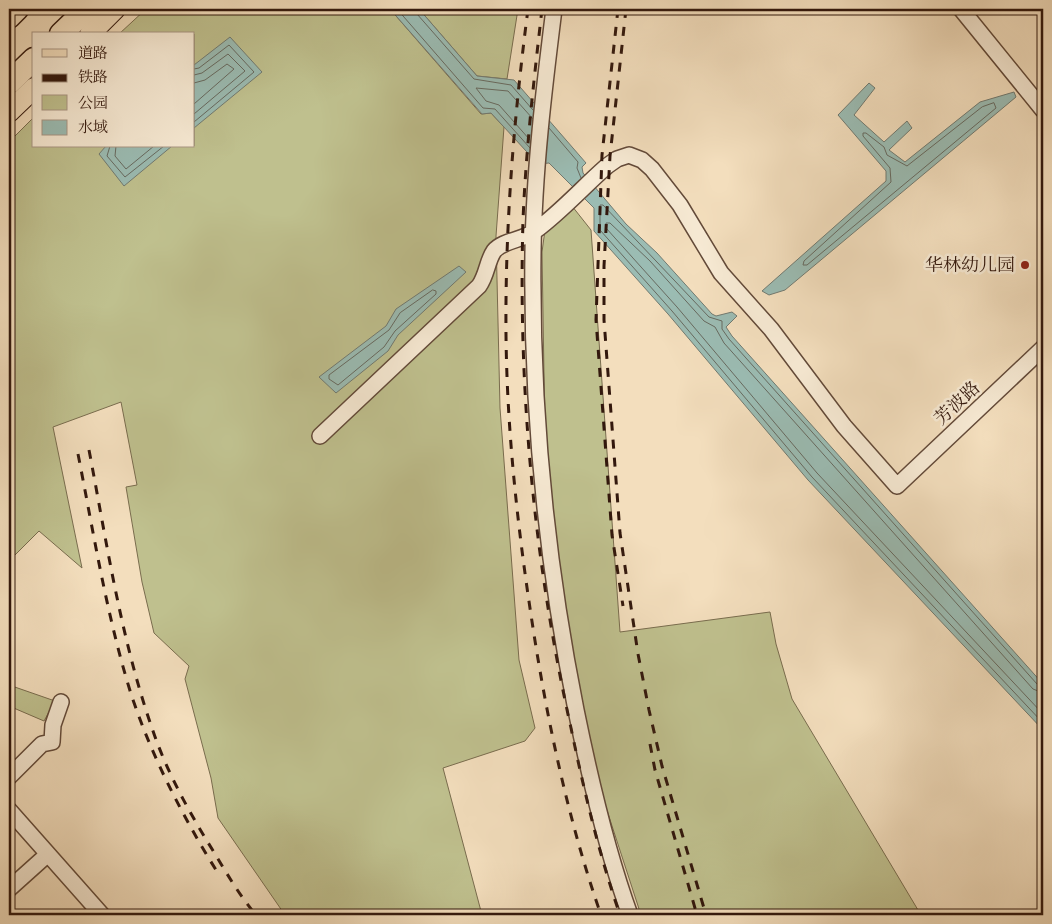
<svg xmlns="http://www.w3.org/2000/svg" width="1052" height="924" viewBox="0 0 1052 924" font-family="'Old Standard TT','Noto Serif SC',serif">
<style>
.green{fill:#bfc08e;stroke:#796c4e}
.water{fill:#9bbcb3;stroke:#717a71}
.lines{fill:none;stroke-linecap:round;stroke-linejoin:round}
.shore{stroke:#676a60;stroke-width:1}
.minor-casing{stroke:#634a39;stroke-width:18}
.major-casing{stroke:#33180d;stroke-width:22}
.highway-casing{stroke:#33180d;stroke-width:25}
.minor{stroke:#f7ead4;stroke-width:15}
.major{stroke:#f3debd;stroke-width:20}
.highway{stroke:#f3debd;stroke-width:22}
.rail{stroke:#33180d;stroke-width:3;stroke-dasharray:9 9;stroke-linecap:butt}
.poi-dot{fill:#8f2418;stroke:#f7ead4;stroke-width:2}
.labels{text-anchor:middle;stroke-width:5;stroke-linejoin:round;paint-order:stroke}
.poi-label{font-size:18px;fill:#33180d;stroke:#f7ead4;text-anchor:end}
.street-label{font-size:18px;fill:#33180d;stroke:#f7ead4}
</style>
<rect width="100%" height="100%" fill="#f3debd"/>
<filter id="stains"><feTurbulence type="fractalNoise" baseFrequency=".004" numOctaves="4"/><feColorMatrix values="0 0 0 0 .2 0 0 0 0 .09 0 0 0 0 .02 0 0 0 .5 -.17"/></filter>
<radialGradient id="worn" r=".72"><stop offset=".6" stop-color="#630" stop-opacity="0"/><stop offset="1" stop-color="#630" stop-opacity=".3"/></radialGradient>
<path class="green" d="M 146,9 L 390,9 L 481,114 L 491,113 L 504,127 L 496,236 L 500,408 L 519,660 L 535,728 L 525,741 L 443,768 L 482,915 L 285,915 L 218,818 L 211,778 L 185,679 L 189,666 L 154,633 L 142,582 L 126,487 L 137,485 L 121,402 L 53,427 L 82,568 L 39,531 L 9,561 L 9,142 L 34,117 L 34,146 L 194,146 L 194,34 L 119,34 Z
M 419,9 L 518,9 L 507,79 L 477,76 Z
M 572,206 L 591,230 L 620,632 L 770,612 L 776,644 L 792,699 L 921,915 L 641,915 L 600,789 L 562,606 L 545,438 L 542,252 L 545,230 Z
M 9,685 L 55,701 L 44,721 L 9,706 Z"/>
<path class="water" d="M 390,9 L 419,9 L 477,76 L 514,80 L 586,163 L 582,167 L 583,173 L 626,224 L 657,253 L 712,314 L 716,316 L 732,312 L 737,316 L 726,327 L 732,336 L 1043,684 L 1043,730 L 808,480 L 668,314 L 594,231 L 594,208 L 549,163 L 538,164 L 491,113 L 482,114 Z
M 230,37 L 262,72 L 194,128 L 194,65 Z
M 869,83 L 875,88 L 854,115 L 884,142 L 907,121 L 912,128 L 889,150 L 905,162 L 980,102 L 1014,92 L 1016,97 L 785,290 L 769,295 L 762,291 L 886,181 L 886,171 L 838,115 Z
M 106,146 L 172,146 L 124,186 L 99,154 Z
M 459,266 L 466,272 L 398,335 L 388,351 L 336,393 L 319,377 L 386,326 L 396,309 Z"/>
<g class="lines">
<path class="shore" d="M 397,9 L 483,108 L 495,109 L 530,148
M 415,9 L 417,14 L 474,79 L 511,85 L 533,110
M 194,69 L 199,68 L 229,45 L 254,72 L 194,122
M 194,75 L 202,73 L 228,54 L 245,71 L 194,114
M 194,83 L 205,80 L 227,64 L 234,69 L 194,104
M 994,103 L 996,108 L 807,265 L 803,265 L 804,261 L 891,182 L 890,168 L 863,136 L 863,133 L 866,133 L 884,147 L 887,155 L 907,166 L 982,107 Z
M 549,128 L 578,162 L 577,168 L 581,178
M 530,140 L 499,105 L 486,101 L 476,88 L 508,91 L 533,119
M 110,146 L 107,156 L 125,177 L 164,146
M 116,146 L 115,156 L 126,169 L 154,146
M 433,290 L 436,291 L 436,294 L 395,331 L 384,347 L 338,385 L 329,379 L 329,375 L 389,330 L 400,313 Z
M 1043,686 L 1037,684 L 729,339 L 722,329 L 722,321 L 709,317 L 603,205 L 600,205 L 600,230 L 672,311 L 812,477 L 1043,723
M 1043,693 L 1033,689 L 724,343 L 715,327 L 704,321 L 650,261 L 610,223 L 606,223 L 606,228 L 677,307 L 817,473 L 1043,714"/>
<g class="minor-casing">
<path id="minor" d="M 554,9 C 544,89 534,171 533,252 C 531,406 546,560 576,710 C 590,779 606,849 630,915
M 961,9 L 1043,110
M 320,436 L 479,286 C 487,275 487,261 494,251 C 503,240 524,240 535,231 C 561,212 583,187 607,166 L 617,159 L 629,155 L 642,160 L 652,169 L 680,205 L 721,273 L 771,329 L 844,426 L 897,486 L 1043,348
M 9,777 L 42,744 L 52,742 L 53,725 L 61,702
M 9,810 L 102,915
M 9,889 L 48,854"/>
</g>
<g class="major-casing">
<path id="major" d="M 90,34 L 115,9
M 9,112 L 34,88"/>
</g>
<g class="highway-casing">
<path id="highway" d="M 9,17 L 17,9
M 61,34 L 87,9
M 9,83 L 34,59"/>
</g>
<use href="#minor" class="minor"/>
<use href="#major" class="major"/>
<use href="#highway" class="highway"/>
<path class="rail" d="M 528,9 C 514,117 505,225 506,335 C 507,433 518,531 533,628 C 548,725 569,823 601,915
M 542,9 C 534,79 526,149 523,220 C 518,390 534,562 571,728 C 584,791 599,854 620,915
M 618,9 L 602,155 L 596,320 L 612,535 L 623,606
M 626,9 L 610,156 L 604,266 L 604,320 L 620,533 L 638,654 L 649,710 L 662,766 L 706,915
M 89,450 C 107,544 121,640 153,731 C 167,772 189,812 212,849 C 226,872 239,895 256,915
M 78,454 C 94,535 107,618 132,697 C 153,759 182,815 216,870
M 650,744 L 655,770 L 697,915"/>
</g>
<circle class="poi-dot" cx="1025" cy="265" r="5"/>
<g class="labels">
<g class="poi-label">
<text x="1015" y="271">华林幼儿园</text>
</g>
<g class="street-label">
<text transform="translate(957 403) rotate(-43)" y="6">芳波路</text>
</g>
</g>
<rect width="1052" height="924" fill="none" stroke="#f3debd" stroke-width="30"/>
<rect x="10" y="10" width="1032" height="904" fill="none" stroke="#33180d" stroke-width="2.5"/>
<rect x="15" y="15" width="1022" height="894" fill="none" stroke="#33180d"/>
<rect x="32" y="32" width="162" height="115" fill="#f7ead4" stroke="#a99684"/>
<rect x="42" y="49" width="25" height="8" fill="#f3debd" stroke="#a99684"/>
<text x="78" y="58" font-size="15" fill="#33180d">道路</text>
<rect x="42" y="74" width="25" height="8" fill="#33180d" stroke="#a99684"/>
<text x="78" y="82" font-size="15" fill="#33180d">铁路</text>
<rect x="42" y="95" width="25" height="15" fill="#bfc08e" stroke="#a99684"/>
<text x="78" y="108" font-size="15" fill="#33180d">公园</text>
<rect x="42" y="120" width="25" height="15" fill="#9bbcb3" stroke="#a99684"/>
<text x="78" y="132" font-size="15" fill="#33180d">水域</text>
<rect width="100%" height="100%" filter="url(#stains)"/>
<rect width="100%" height="100%" fill="url(#worn)"/>
</svg>
